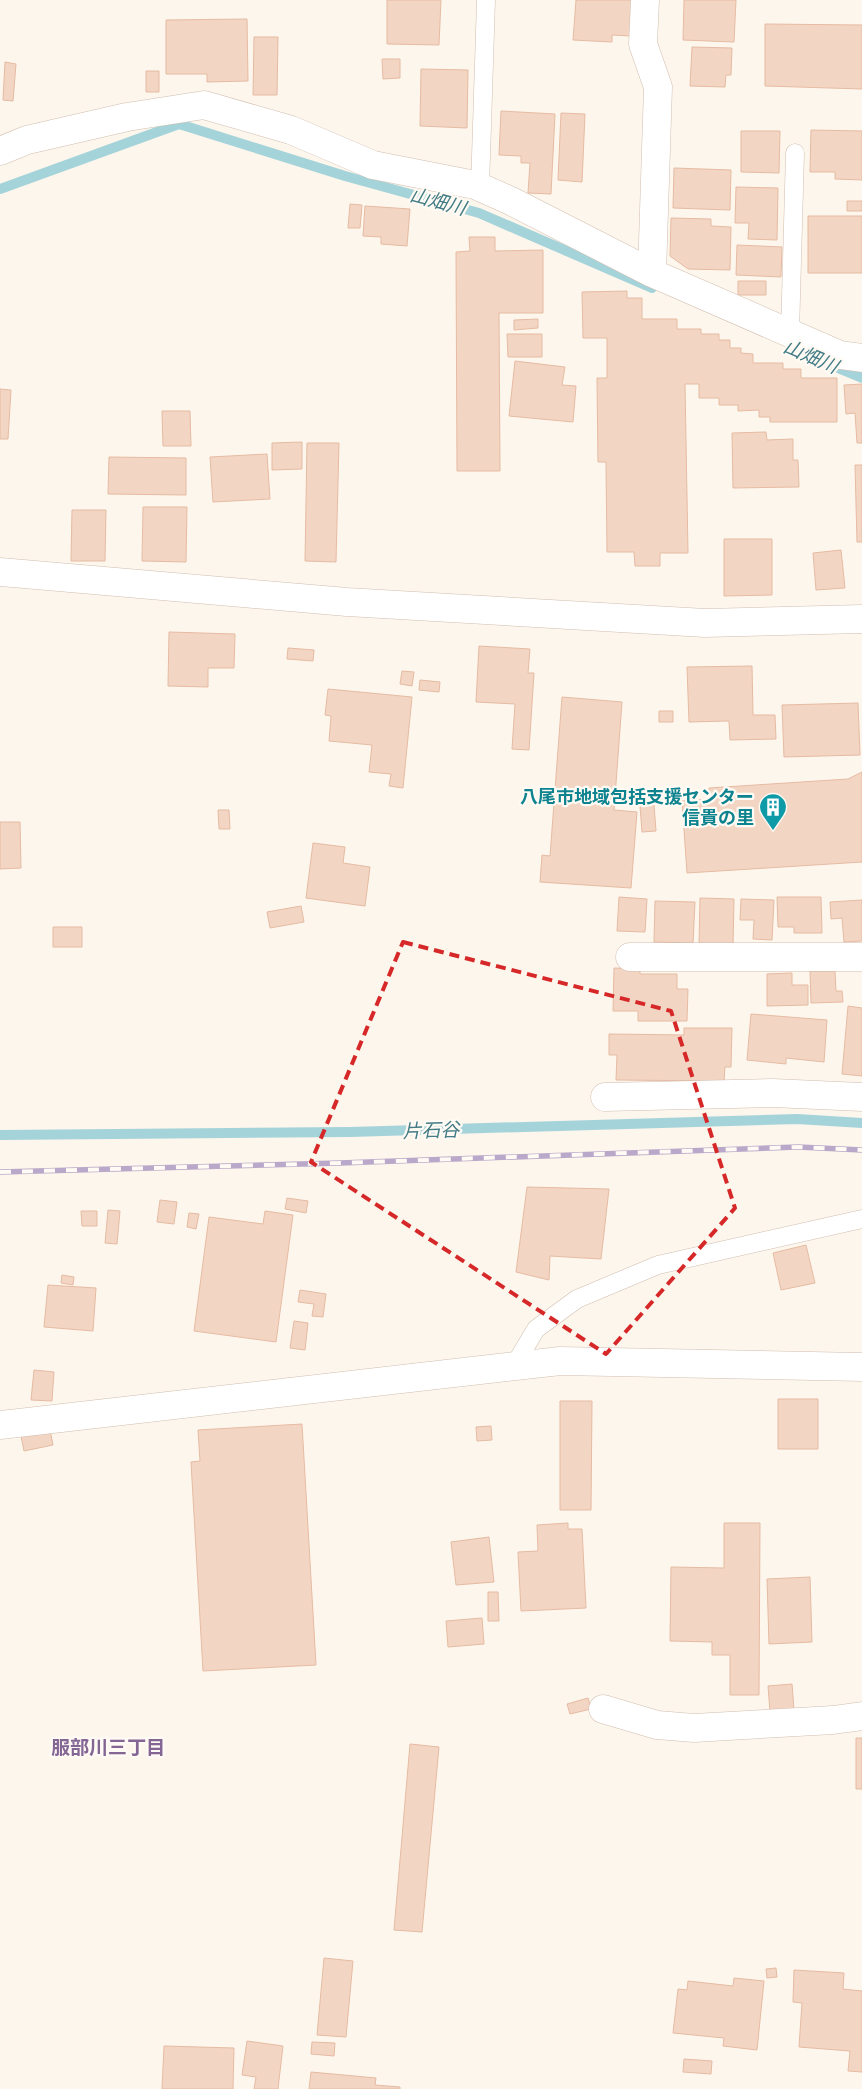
<svg xmlns="http://www.w3.org/2000/svg" width="862" height="2089" viewBox="0 0 862 2089" font-family="'DejaVu Sans','Noto Sans JP',sans-serif">
<style>
.lines{fill:none;stroke-linecap:round;stroke-linejoin:round}
.stream{stroke:#a5d3da;stroke-width:10}
.building{fill:#f3d5c3;stroke:#e6bba3}
.service-casing{stroke:#d1beb0;stroke-width:19}
.minor-casing{stroke:#d1beb0;stroke-width:29}
.service{stroke:#fff;stroke-width:18}
.minor{stroke:#fff;stroke-width:28}
.rail-casing{stroke:#b9a8c9;stroke-width:5.5}
.rail{stroke:#fffaf3;stroke-width:4;stroke-dasharray:11;stroke-linecap:butt}
.marked{fill:none;stroke:#d62828;stroke-width:4;stroke-dasharray:10 6;stroke-linejoin:round}
.labels{text-anchor:middle;stroke-width:4.5;stroke-linejoin:round;paint-order:stroke}
.culture-label{font-size:18px;font-weight:bold;fill:#0d838f;stroke:#fffaf3;text-anchor:end}
.water-label{font-size:19px;font-style:italic;fill:#437c86;stroke:#fffaf3}
.neighbourhood-label{font-size:19px;font-weight:bold;fill:#846695;stroke:#fffaf3}
</style>
<rect width="100%" height="100%" fill="#fdf6ec"/>
<g class="lines">
<path class="stream" d="M 0,189 L 179,124 L 345,176 L 479,213 L 652,288
M 828,364 L 862,378
M 0,1135 L 350,1132 L 797,1119 L 862,1123"/>
</g>
<path class="building" d="M 387,0 L 441,0 L 439,45 L 387,44 Z
M 576,0 L 632,0 L 631,36 L 612,35 L 612,42 L 573,40 Z
M 684,0 L 736,0 L 734,42 L 683,40 Z
M 247,19 L 248,81 L 207,82 L 207,74 L 166,74 L 166,20 Z
M 765,24 L 862,25 L 862,89 L 765,86 Z
M 254,37 L 278,37 L 277,95 L 253,95 Z
M 692,47 L 732,48 L 731,75 L 726,75 L 725,87 L 690,86 Z
M 382,59 L 400,59 L 400,78 L 383,79 Z
M 5,62 L 16,64 L 13,101 L 3,100 Z
M 421,69 L 468,70 L 467,128 L 420,126 Z
M 146,71 L 159,71 L 159,92 L 146,92 Z
M 501,111 L 555,114 L 551,194 L 528,193 L 530,163 L 521,163 L 521,156 L 499,155 Z
M 561,113 L 585,114 L 582,182 L 558,180 Z
M 811,130 L 862,131 L 862,180 L 835,179 L 835,172 L 810,172 Z
M 741,131 L 780,131 L 779,173 L 741,172 Z
M 674,168 L 731,170 L 730,210 L 673,208 Z
M 736,187 L 778,188 L 777,240 L 748,239 L 749,223 L 735,223 Z
M 847,201 L 862,201 L 862,211 L 847,211 Z
M 350,204 L 362,205 L 360,228 L 348,228 Z
M 365,206 L 410,209 L 407,246 L 381,244 L 381,237 L 363,236 Z
M 808,216 L 862,216 L 862,273 L 808,273 Z
M 671,218 L 711,219 L 711,226 L 731,227 L 730,270 L 688,269 L 670,256 Z
M 469,237 L 495,237 L 495,251 L 543,250 L 543,313 L 499,313 L 500,471 L 457,471 L 456,252 L 470,251 Z
M 737,245 L 782,247 L 781,277 L 736,275 Z
M 738,281 L 766,281 L 766,295 L 738,295 Z
M 627,291 L 627,298 L 642,298 L 642,319 L 677,319 L 677,329 L 701,329 L 701,334 L 719,334 L 719,340 L 730,340 L 730,348 L 741,348 L 741,353 L 753,354 L 753,363 L 783,363 L 783,369 L 801,369 L 801,378 L 837,378 L 837,422 L 770,422 L 770,417 L 759,417 L 759,410 L 738,411 L 738,405 L 719,405 L 719,398 L 699,398 L 699,384 L 685,384 L 688,553 L 660,553 L 660,566 L 635,566 L 634,552 L 607,552 L 606,462 L 598,462 L 597,378 L 607,378 L 607,338 L 583,338 L 582,292 Z
M 538,319 L 538,328 L 514,330 L 514,320 Z
M 507,334 L 542,334 L 542,357 L 508,357 Z
M 515,361 L 565,367 L 562,385 L 576,386 L 573,422 L 509,416 Z
M 862,384 L 862,443 L 857,443 L 855,413 L 846,414 L 844,385 Z
M 0,389 L 11,390 L 8,439 L 0,439 Z
M 162,411 L 190,411 L 191,446 L 163,446 Z
M 766,432 L 767,440 L 793,439 L 793,460 L 798,460 L 799,487 L 733,488 L 732,433 Z
M 302,442 L 302,469 L 272,470 L 272,443 Z
M 307,443 L 339,443 L 336,562 L 305,561 Z
M 267,454 L 270,499 L 213,502 L 210,457 Z
M 109,457 L 186,458 L 186,495 L 108,494 Z
M 855,465 L 862,465 L 862,542 L 857,542 Z
M 143,507 L 187,507 L 186,562 L 142,561 Z
M 72,510 L 106,510 L 105,561 L 71,561 Z
M 724,539 L 772,539 L 772,595 L 724,596 Z
M 841,550 L 845,588 L 816,590 L 813,553 Z
M 169,632 L 235,634 L 234,668 L 208,668 L 208,687 L 168,686 Z
M 479,646 L 530,649 L 528,673 L 534,673 L 529,750 L 512,749 L 515,704 L 476,702 Z
M 288,648 L 314,650 L 313,661 L 287,659 Z
M 752,666 L 753,715 L 775,715 L 776,739 L 730,740 L 729,721 L 689,722 L 687,667 Z
M 402,671 L 414,672 L 412,686 L 400,684 Z
M 420,680 L 440,682 L 439,692 L 419,690 Z
M 328,689 L 412,697 L 403,788 L 389,786 L 391,774 L 369,772 L 372,745 L 329,741 L 331,716 L 325,715 Z
M 562,697 L 622,702 L 614,810 L 637,812 L 631,888 L 540,882 L 542,855 L 550,856 Z
M 858,703 L 860,755 L 784,757 L 782,705 Z
M 659,711 L 673,711 L 673,722 L 659,722 Z
M 862,772 L 862,862 L 687,873 L 682,801 L 709,799 L 709,788 L 848,779 Z
M 654,805 L 656,831 L 642,832 L 640,806 Z
M 218,810 L 229,810 L 230,829 L 219,829 Z
M 0,822 L 20,822 L 21,868 L 0,869 Z
M 313,843 L 345,847 L 343,863 L 370,867 L 365,906 L 306,898 Z
M 619,897 L 647,899 L 645,932 L 617,931 Z
M 777,897 L 821,897 L 822,933 L 794,933 L 794,927 L 778,927 Z
M 700,898 L 734,899 L 733,946 L 699,945 Z
M 741,899 L 774,900 L 772,940 L 753,939 L 754,920 L 740,920 Z
M 862,900 L 862,941 L 844,942 L 842,918 L 831,919 L 830,902 Z
M 655,901 L 695,902 L 693,943 L 654,942 Z
M 301,906 L 304,922 L 270,928 L 267,912 Z
M 53,927 L 82,927 L 82,947 L 53,947 Z
M 614,968 L 640,969 L 640,974 L 677,974 L 677,989 L 688,989 L 687,1021 L 638,1021 L 638,1011 L 613,1011 Z
M 810,971 L 835,971 L 836,991 L 842,991 L 843,1002 L 811,1003 Z
M 792,973 L 792,985 L 808,985 L 808,1005 L 767,1006 L 767,974 Z
M 848,1006 L 862,1008 L 862,1076 L 842,1074 Z
M 751,1014 L 827,1020 L 824,1062 L 786,1058 L 786,1064 L 747,1060 Z
M 684,1028 L 732,1028 L 731,1067 L 725,1067 L 724,1081 L 616,1080 L 617,1055 L 609,1055 L 609,1034 L 684,1035 Z
M 527,1187 L 609,1189 L 601,1259 L 550,1256 L 549,1280 L 516,1272 Z
M 287,1198 L 308,1201 L 306,1213 L 285,1209 Z
M 160,1200 L 177,1202 L 174,1224 L 157,1222 Z
M 108,1210 L 120,1211 L 117,1244 L 105,1243 Z
M 81,1211 L 97,1211 L 97,1226 L 82,1226 Z
M 265,1211 L 293,1215 L 276,1342 L 194,1331 L 209,1217 L 263,1224 Z
M 189,1213 L 199,1214 L 196,1229 L 187,1227 Z
M 806,1245 L 815,1283 L 781,1290 L 773,1253 Z
M 62,1275 L 74,1277 L 73,1285 L 61,1283 Z
M 48,1285 L 96,1288 L 93,1331 L 44,1327 Z
M 300,1290 L 326,1294 L 323,1317 L 312,1316 L 314,1304 L 298,1302 Z
M 294,1321 L 308,1323 L 305,1350 L 290,1348 Z
M 34,1370 L 54,1372 L 52,1401 L 31,1400 Z
M 778,1399 L 818,1399 L 818,1449 L 778,1449 Z
M 560,1401 L 592,1401 L 591,1510 L 560,1510 Z
M 302,1424 L 316,1665 L 203,1671 L 191,1462 L 200,1461 L 198,1430 Z
M 491,1426 L 492,1440 L 477,1441 L 476,1427 Z
M 50,1430 L 53,1445 L 24,1451 L 21,1436 Z
M 568,1523 L 568,1529 L 582,1529 L 586,1608 L 521,1611 L 518,1552 L 538,1551 L 537,1525 Z
M 724,1523 L 760,1523 L 759,1695 L 730,1695 L 730,1655 L 712,1655 L 712,1642 L 670,1641 L 671,1567 L 724,1568 Z
M 489,1537 L 494,1582 L 456,1585 L 451,1542 Z
M 810,1577 L 812,1642 L 769,1644 L 767,1579 Z
M 488,1592 L 498,1592 L 499,1621 L 488,1621 Z
M 482,1618 L 484,1644 L 448,1647 L 446,1621 Z
M 792,1684 L 794,1710 L 770,1712 L 768,1686 Z
M 588,1698 L 591,1709 L 570,1714 L 567,1704 Z
M 856,1738 L 862,1738 L 862,1789 L 856,1789 Z
M 410,1744 L 439,1747 L 422,1932 L 394,1930 Z
M 324,1958 L 353,1961 L 346,2037 L 317,2035 Z
M 776,1968 L 777,1977 L 767,1978 L 766,1969 Z
M 794,1970 L 844,1973 L 843,1989 L 862,1991 L 862,2072 L 848,2071 L 850,2051 L 799,2047 L 802,2003 L 793,2002 Z
M 734,1978 L 764,1981 L 757,2050 L 723,2046 L 724,2038 L 673,2033 L 678,1989 L 687,1990 L 688,1981 L 733,1986 Z
M 247,2041 L 283,2046 L 278,2089 L 254,2089 L 256,2077 L 242,2075 Z
M 312,2042 L 335,2043 L 334,2056 L 311,2054 Z
M 164,2046 L 234,2048 L 233,2089 L 162,2089 Z
M 684,2059 L 712,2061 L 711,2074 L 683,2072 Z
M 311,2072 L 376,2078 L 375,2085 L 400,2087 L 400,2089 L 309,2089 Z"/>
<g class="lines">
<g class="service-casing">
<path id="service" d="M 480,188 L 486,0
M 790,333 L 795,153
M 514,1366 L 536,1329 L 577,1299 L 658,1265 L 862,1219"/>
</g>
<g class="minor-casing">
<path id="minor" d="M 645,0 L 643,44 L 658,87 L 652,273
M 0,151 L 27,140 L 127,117 L 204,105 L 291,130 L 373,165 L 475,185 L 511,201 L 652,273 L 840,355 L 862,358
M 0,572 L 347,602 L 705,623 L 862,619
M 630,957 L 862,957
M 605,1097 L 773,1093 L 862,1097
M 0,1425 L 560,1361 L 862,1367
M 603,1709 L 657,1725 L 694,1728 L 833,1720 L 862,1716"/>
</g>
<use href="#service" class="service"/>
<use href="#minor" class="minor"/>
<g class="rail-casing">
<path id="rail" d="M 0,1172 L 340,1163 L 798,1147 L 862,1150"/>
</g>
<use href="#rail" class="rail"/>
</g>
<path class="marked" d="M 403,942 L 671,1011 L 735,1208 L 606,1354 L 311,1162 Z"/>
<defs>
<g id="building-pin" transform="scale(1.4375)"><path d="M0 17L-7.5 6A9.5 9.5 0 1 1 7.5 6Z" fill="#0f9aa8" stroke="#fffaf3"/><path d="M-4-6H4V6H1V3H-1V6H-4ZM-2.5-4.3h1.7v1.8h-1.7ZM.8-4.3h1.7v1.8H.8ZM-2.5-1h1.7V.8h-1.7ZM.8-1h1.7V.8H.8Z" fill="#fff"/></g>
</defs>
<g fill-rule="evenodd">
<use href="#building-pin" x="773" y="807"/>
</g>
<g class="labels">
<g class="culture-label">
<text x="754" y="803">八尾市地域包括支援センター<tspan x="754" dy="21">信貴の里</tspan></text>
</g>
<g class="water-label">
<text transform="translate(438 201) rotate(15)" y="7">山畑川</text>
<text transform="translate(811 356) rotate(23)" y="7">山畑川</text>
<text transform="translate(431 1130) rotate(-2)" y="7">片石谷</text>
</g>
<g class="neighbourhood-label">
<text x="108" y="1754">服部川三丁目</text>
</g>
</g>
</svg>
